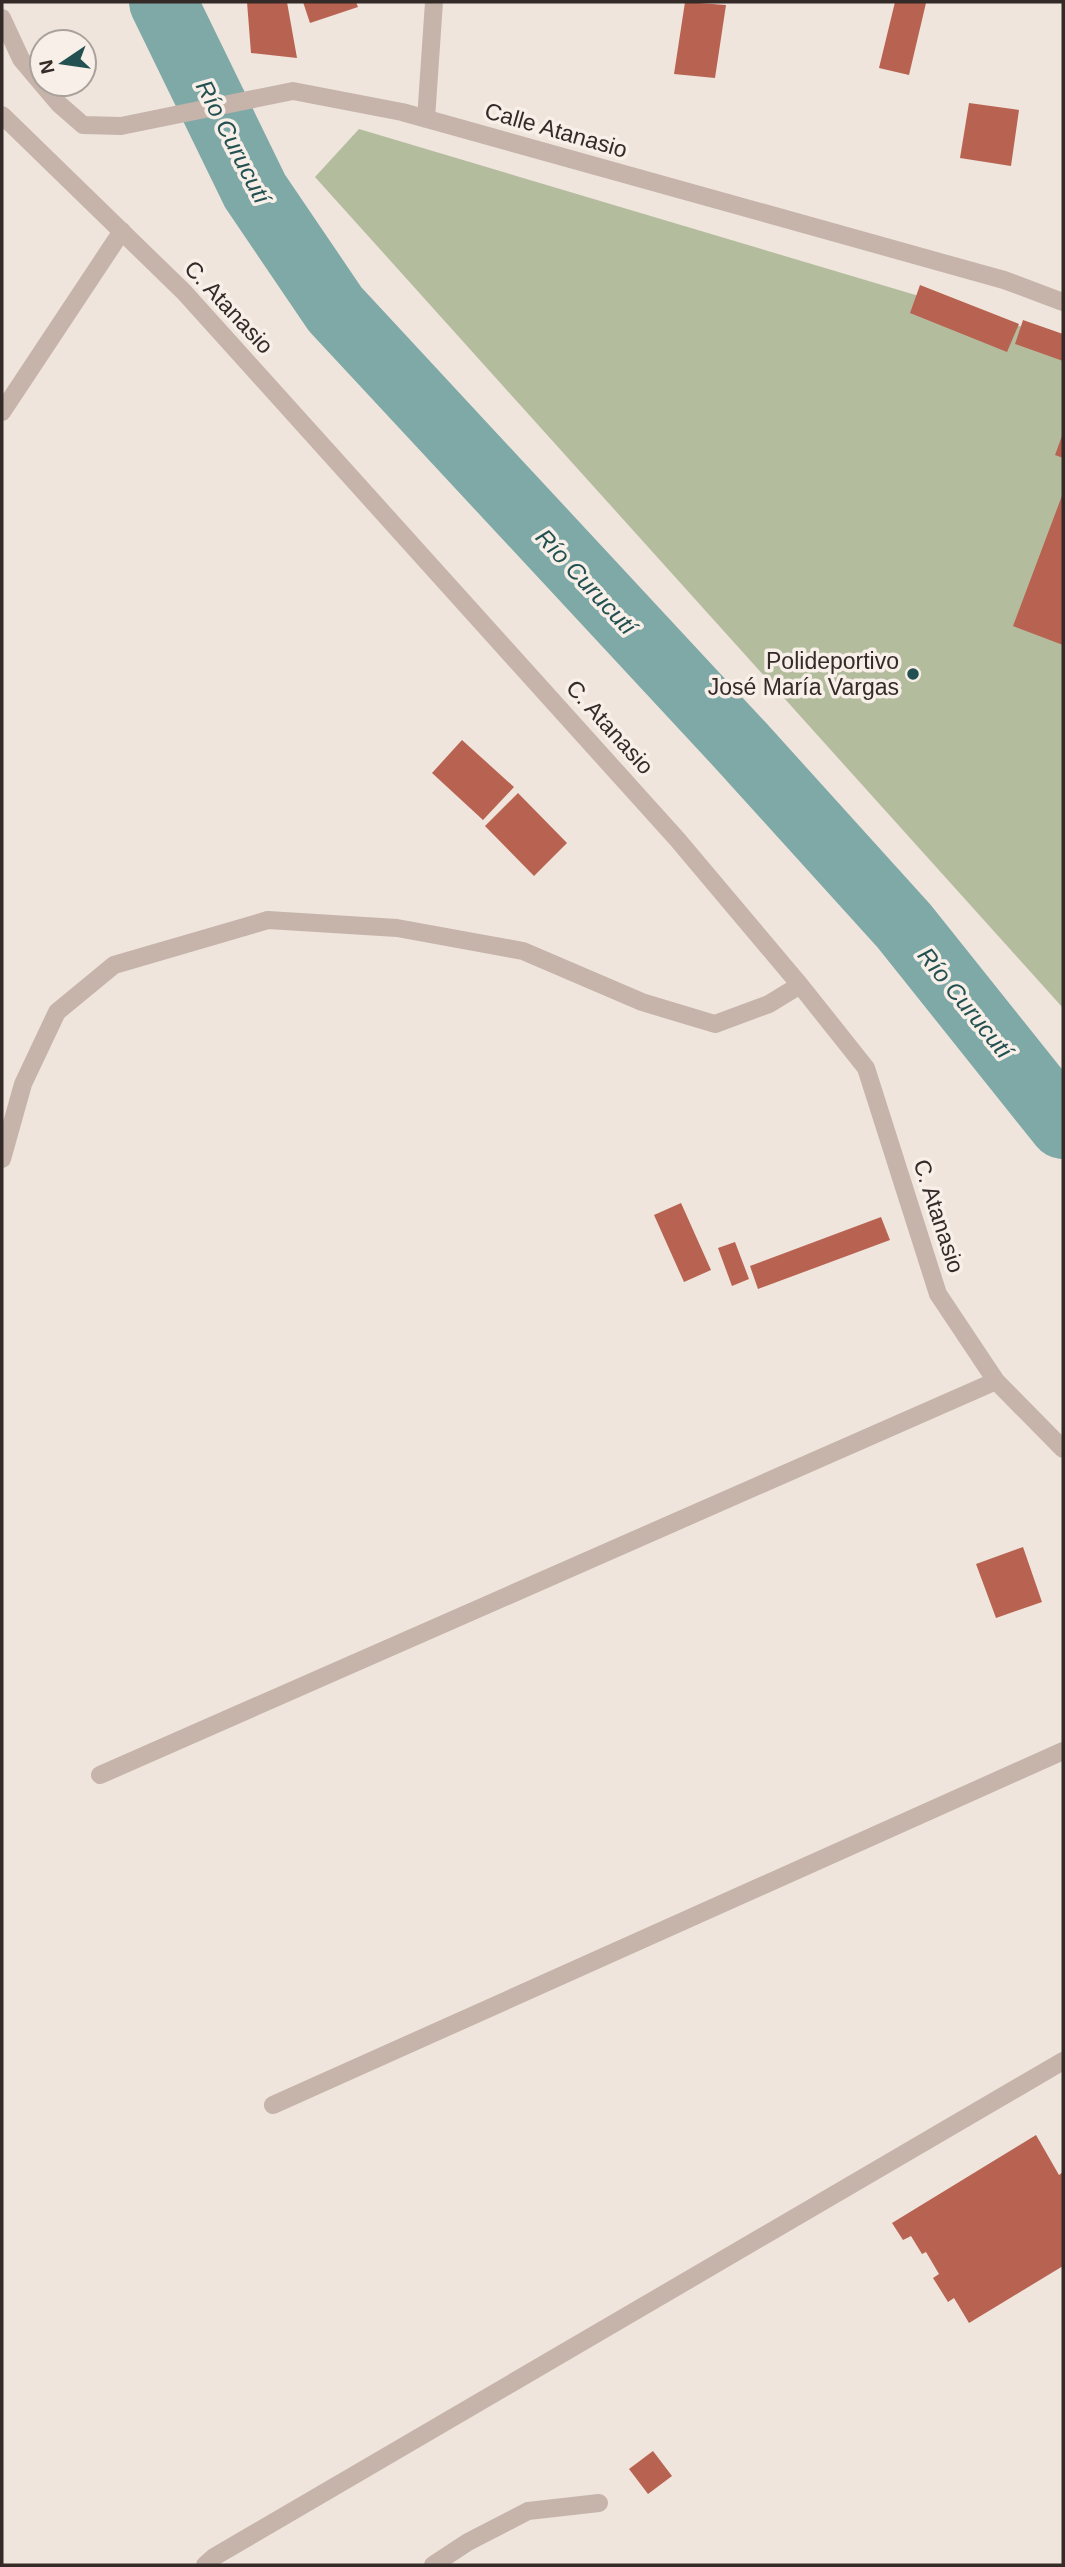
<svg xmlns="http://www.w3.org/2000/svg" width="1065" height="2567" viewBox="0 0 1065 2567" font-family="Arial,sans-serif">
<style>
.green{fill:#b4bc9e}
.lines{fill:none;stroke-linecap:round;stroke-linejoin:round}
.river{stroke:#7ea9a7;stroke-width:68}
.building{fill:#b86351}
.minor{stroke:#c6b4aa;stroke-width:18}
.poi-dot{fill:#235050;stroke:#f7efe8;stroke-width:2.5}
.labels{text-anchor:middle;stroke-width:7;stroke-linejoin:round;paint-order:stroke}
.street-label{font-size:23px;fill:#342b28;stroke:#f7efe8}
.poi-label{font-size:23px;fill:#342b28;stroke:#f7efe8;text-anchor:end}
.water-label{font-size:24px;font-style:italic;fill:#235050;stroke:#f7efe8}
</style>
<rect width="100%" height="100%" fill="#efe5dc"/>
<path class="green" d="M 359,129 L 1063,339 L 1063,1008 L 315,177 Z"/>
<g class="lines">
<path class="river" d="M 163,2 L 255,191 L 335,309 L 742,747 L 904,926 L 1063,1125"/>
</g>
<path class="building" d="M 247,2 L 287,2 L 297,58 L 251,53 Z
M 303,2 L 356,2 L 358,7 L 310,23 Z
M 685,2 L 726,5 L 715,78 L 674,74 Z
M 895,2 L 926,3 L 909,75 L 879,68 Z
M 969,103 L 1019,110 L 1011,166 L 960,158 Z
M 920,285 L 1019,324 L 1007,352 L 910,313 Z
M 1023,320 L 1063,334 L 1063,361 L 1015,344 Z
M 1063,433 L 1063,458 L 1055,455 Z
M 1063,493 L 1063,645 L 1013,626 Z
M 462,740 L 514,787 L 483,820 L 432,773 Z
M 518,793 L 567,843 L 534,876 L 485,826 Z
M 681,1203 L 711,1270 L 684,1282 L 654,1215 Z
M 881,1217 L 890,1240 L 758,1289 L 750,1266 Z
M 735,1242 L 749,1279 L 732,1286 L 718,1248 Z
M 1023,1547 L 1042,1602 L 996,1618 L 976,1564 Z
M 1036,2135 L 1059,2175 L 1063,2172 L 1063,2266 L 969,2323 L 954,2298 L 948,2302 L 933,2278 L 939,2274 L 926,2252 L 922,2254 L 911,2236 L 903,2240 L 892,2223 Z
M 653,2451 L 672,2476 L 648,2494 L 629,2469 Z"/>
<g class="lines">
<path class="minor" d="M 2,18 L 21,59 L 42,84
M 42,84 L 59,104 L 83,125 L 121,126 L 293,91 L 402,112 L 1004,280 L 1063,302
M 2,115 L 184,292 L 677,839 L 800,985 L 866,1068 L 938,1294 L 996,1381 L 1063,1449
M 426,119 L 434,2
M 2,412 L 122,231
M 2,1159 L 23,1084 L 57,1012 L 114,965 L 268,920 L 397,928 L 523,951 L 642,1002 L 715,1024 L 769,1004 L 800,985
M 100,1775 L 996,1381
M 273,2105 L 1063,1751
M 205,2565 L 214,2557 L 1063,2061
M 433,2565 L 468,2542 L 528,2511 L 599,2503"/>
</g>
<circle class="poi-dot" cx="913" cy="674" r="7"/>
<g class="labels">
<g class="street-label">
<text transform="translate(556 130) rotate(16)" y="8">Calle Atanasio</text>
<text transform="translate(229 307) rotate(47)" y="8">C. Atanasio</text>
<text transform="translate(610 727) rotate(48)" y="8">C. Atanasio</text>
<text transform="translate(939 1216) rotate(72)" y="8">C. Atanasio</text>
</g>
<g class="poi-label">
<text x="899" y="669">Polideportivo<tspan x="899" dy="26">José María Vargas</tspan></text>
</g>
<g class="water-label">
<text transform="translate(233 142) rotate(63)" y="8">Río Curucutí</text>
<text transform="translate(586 582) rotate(47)" y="8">Río Curucutí</text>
<text transform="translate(965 1003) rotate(51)" y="8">Río Curucutí</text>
</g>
</g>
<rect width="1065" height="2567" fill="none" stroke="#342b28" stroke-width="7"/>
<g transform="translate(63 63) rotate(257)"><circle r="33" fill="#f7efe8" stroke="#a9a19b" stroke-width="2"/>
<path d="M0-5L12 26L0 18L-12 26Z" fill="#235050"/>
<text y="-10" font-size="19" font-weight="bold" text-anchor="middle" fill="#342b28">N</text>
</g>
</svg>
